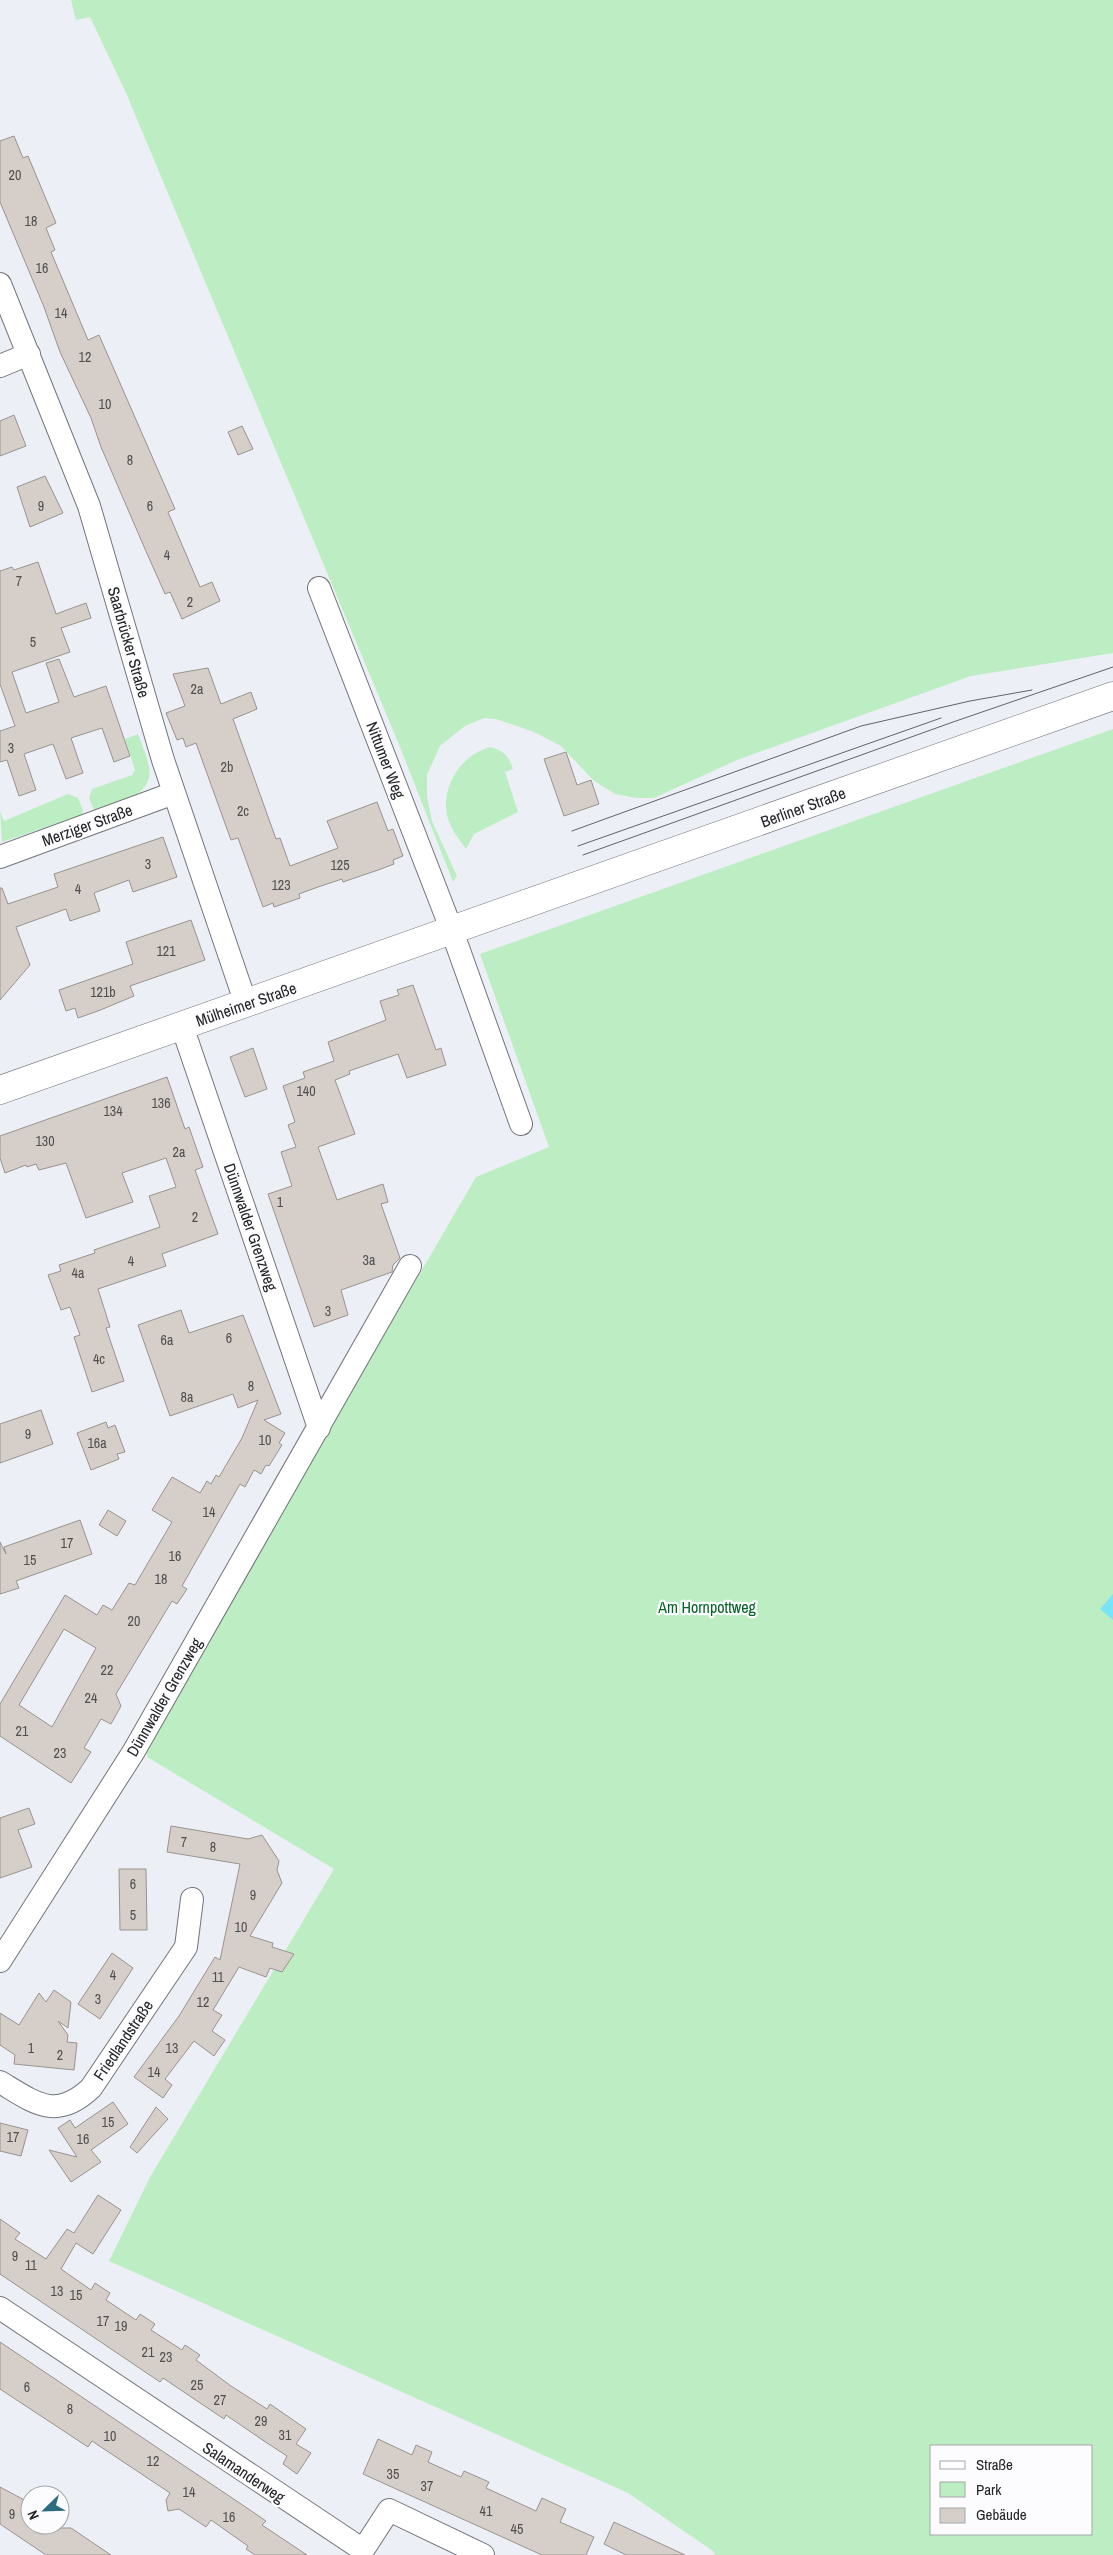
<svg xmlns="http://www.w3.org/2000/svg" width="1113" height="2555" viewBox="0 0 1113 2555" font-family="'Archivo Narrow',sans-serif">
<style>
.green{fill:#bdeec3;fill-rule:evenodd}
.water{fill:#7be4f7}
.building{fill:#d6cfc9;stroke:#99938d;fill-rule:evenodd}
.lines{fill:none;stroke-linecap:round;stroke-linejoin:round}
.street-casing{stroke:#72747b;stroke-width:24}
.secondary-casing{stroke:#72747b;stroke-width:29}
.street{stroke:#fff;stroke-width:22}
.secondary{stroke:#fff;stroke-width:28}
.tram{stroke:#626367;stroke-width:1}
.labels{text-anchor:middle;stroke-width:4.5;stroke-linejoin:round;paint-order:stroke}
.number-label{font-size:14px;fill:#504f50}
.street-label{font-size:16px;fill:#232427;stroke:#fcfcfe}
.park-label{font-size:16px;fill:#036325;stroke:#fcfcfe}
</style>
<rect width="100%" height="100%" fill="#edeff7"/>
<path class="green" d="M 71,0 L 1113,0 L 1113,653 L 971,676 L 737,760 L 654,798 L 636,798 L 615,794 L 594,781 L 561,746 L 534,732 L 496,719 L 484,718 L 465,726 L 440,746 L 427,775 L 427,797 L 432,821 L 457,876 L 453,882 L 398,742 L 126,93 L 90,17 L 76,20 Z
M 1113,729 L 1113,2555 L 715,2555 L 713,2551 L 628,2493 L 109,2261 L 150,2177 L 334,1869 L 147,1757 L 148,1755 L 142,1751 L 476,1177 L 549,1147 L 480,954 ZM 932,2446 L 1092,2446 L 1092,2534 L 932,2534 Z
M 138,734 C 142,745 147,756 149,767 C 155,797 114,803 94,810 L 89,798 L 92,789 L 132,775 L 135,770 L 125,739 Z
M 491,747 C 504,751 509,756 513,769 L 505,772 L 518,812 L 474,834 L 466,849 C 459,839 452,831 448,819 C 439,788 461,754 491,747 Z
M 68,794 L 78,798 L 83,810 L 82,815 L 2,842 L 0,811 L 4,821 Z"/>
<path class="water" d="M 1113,1594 L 1113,1620 L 1100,1609 Z"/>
<path class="building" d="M 14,136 L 23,158 L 28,156 L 56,223 L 46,228 L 55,250 L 51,252 L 88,340 L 99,335 L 175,509 L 168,512 L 200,587 L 212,582 L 220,601 L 182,619 L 170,592 L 165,594 L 145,549 L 101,447 L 91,418 L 60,352 L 44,307 L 0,202 L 0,141 Z
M 14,415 L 26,446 L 0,456 L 0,421 Z
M 242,426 L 253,449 L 238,455 L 228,432 Z
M 45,476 L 63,513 L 30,527 L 17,487 Z
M 38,562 L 56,614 L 86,603 L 91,618 L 61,628 L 70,652 L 12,672 L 26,713 L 59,702 L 46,663 L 59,659 L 74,697 L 106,686 L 130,756 L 114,762 L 102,728 L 71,738 L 83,773 L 66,779 L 53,744 L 24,754 L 36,790 L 19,796 L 7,760 L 0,762 L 0,731 L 15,726 L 0,684 L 0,571 L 12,567 L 14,570 Z
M 208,668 L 221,704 L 251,692 L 257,709 L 233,719 L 276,839 L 280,838 L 290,866 L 338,848 L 327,821 L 377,802 L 388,831 L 393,829 L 403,856 L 393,860 L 394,864 L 381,869 L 343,882 L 342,879 L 318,887 L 299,894 L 300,898 L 274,907 L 273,903 L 263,907 L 238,838 L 231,840 L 196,743 L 186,747 L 183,738 L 177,740 L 166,713 L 185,706 L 173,674 Z
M 566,752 L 577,785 L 591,780 L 599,804 L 564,816 L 544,759 Z
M 163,837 L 177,877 L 133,892 L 129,880 L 94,893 L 100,911 L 70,921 L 66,909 L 16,927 L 30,965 L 0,1000 L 0,888 L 2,888 L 8,904 L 58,887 L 54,874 Z
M 191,920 L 205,960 L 130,986 L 134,996 L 98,1011 L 78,1018 L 75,1008 L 66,1011 L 59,990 L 133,964 L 126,942 Z
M 413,985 L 436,1050 L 441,1048 L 446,1065 L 407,1078 L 398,1054 L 349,1071 L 350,1074 L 335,1080 L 355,1134 L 318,1147 L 337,1200 L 383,1184 L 388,1202 L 381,1204 L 400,1258 L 393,1265 L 392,1272 L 341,1290 L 348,1315 L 314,1327 L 268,1194 L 292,1186 L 281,1152 L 296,1147 L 288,1125 L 295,1122 L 283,1086 L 305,1078 L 303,1072 L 334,1061 L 328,1042 L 386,1020 L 380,1001 L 399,995 L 397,990 Z
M 253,1048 L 267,1089 L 245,1097 L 230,1057 Z
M 167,1077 L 185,1129 L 189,1127 L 203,1167 L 195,1170 L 218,1234 L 162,1254 L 166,1266 L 98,1289 L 110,1327 L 106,1328 L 124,1381 L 92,1392 L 74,1337 L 80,1335 L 70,1307 L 61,1310 L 48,1275 L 61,1271 L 59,1265 L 95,1253 L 94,1250 L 160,1227 L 149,1196 L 176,1187 L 166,1158 L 122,1173 L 133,1202 L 86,1218 L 66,1163 L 39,1170 L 36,1164 L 27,1167 L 26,1165 L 5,1173 L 0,1158 L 0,1136 Z
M 181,1310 L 189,1333 L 243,1315 L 281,1414 L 264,1420 L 285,1433 L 279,1443 L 282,1445 L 269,1466 L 266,1465 L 261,1474 L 254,1470 L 245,1487 L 240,1484 L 182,1586 L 187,1589 L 177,1604 L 172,1601 L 116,1694 L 121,1706 L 111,1724 L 101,1719 L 84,1748 L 91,1752 L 71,1783 L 0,1736 L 0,1704 L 65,1595 L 97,1615 L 103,1605 L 112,1610 L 129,1583 L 135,1585 L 172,1522 L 152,1510 L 172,1477 L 200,1493 L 207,1481 L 211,1484 L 216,1475 L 219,1477 L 242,1438 L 258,1400 L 238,1408 L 233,1394 L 170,1416 L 138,1325 ZM 64,1629 L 96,1648 L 52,1727 L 19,1705 Z
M 41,1410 L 53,1444 L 0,1463 L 0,1424 Z
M 106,1422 L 108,1428 L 115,1425 L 125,1452 L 117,1454 L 119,1459 L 91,1470 L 77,1433 Z
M 108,1510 L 126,1521 L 117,1536 L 99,1525 Z
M 80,1520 L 92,1554 L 16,1581 L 19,1588 L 0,1594 L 0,1542 L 6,1554 L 4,1547 Z
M 29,1808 L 35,1824 L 18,1830 L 32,1867 L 0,1878 L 0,1818 Z
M 171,1826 L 248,1839 L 262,1835 L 279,1861 L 277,1870 L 282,1883 L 250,1936 L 273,1943 L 272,1947 L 294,1954 L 282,1972 L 270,1968 L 266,1977 L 239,1967 L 213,2010 L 222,2015 L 212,2031 L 225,2040 L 214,2056 L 194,2041 L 165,2079 L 172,2085 L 163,2098 L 134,2077 L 179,2016 L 215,1957 L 220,1960 L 240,1864 L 167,1852 Z
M 119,1869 L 146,1869 L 147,1930 L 120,1930 Z
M 112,1953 L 133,1968 L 100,2019 L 78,2004 Z
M 54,1990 L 71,2002 L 68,2028 L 58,2021 L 68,2035 L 67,2042 L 77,2043 L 74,2070 L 14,2064 L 15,2055 L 0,2045 L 0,2013 L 19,2025 L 39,1993 L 46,2002 Z
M 113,2102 L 128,2124 L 91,2150 L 101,2162 L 71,2182 L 49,2150 L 77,2157 L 58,2128 L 70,2120 L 75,2128 Z
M 156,2107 L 168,2119 L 137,2153 L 130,2147 Z
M 0,2123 L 28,2130 L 21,2156 L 0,2151 Z
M 98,2195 L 121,2210 L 93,2254 L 76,2243 L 61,2269 L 91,2290 L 95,2283 L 110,2293 L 106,2300 L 136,2320 L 140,2314 L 155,2324 L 151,2330 L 182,2350 L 185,2345 L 200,2355 L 196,2360 L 231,2386 L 267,2409 L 270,2404 L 306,2429 L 296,2444 L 311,2453 L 297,2474 L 283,2464 L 287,2456 L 264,2441 L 226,2415 L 224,2419 L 163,2378 L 160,2382 L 0,2274 L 0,2219 L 20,2233 L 15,2239 L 46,2259 L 67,2229 L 74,2233 Z
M 0,2342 L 250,2510 L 266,2521 L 262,2525 L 307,2555 L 255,2555 L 246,2549 L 248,2546 L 211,2520 L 206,2527 L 179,2509 L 168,2511 L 166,2500 L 170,2493 L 92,2441 L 88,2447 L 0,2389 Z
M 378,2439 L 412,2455 L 416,2445 L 432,2452 L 428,2462 L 461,2477 L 464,2471 L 489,2482 L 486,2488 L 536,2511 L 542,2498 L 566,2509 L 560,2522 L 594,2537 L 586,2555 L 542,2555 L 363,2474 Z
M 0,2487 L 30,2503 L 30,2525 L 60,2525 L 58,2528 L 71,2528 L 111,2555 L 46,2555 L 0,2524 Z
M 614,2522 L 685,2555 L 626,2555 L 604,2544 Z"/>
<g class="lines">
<g class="street-casing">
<path id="street" d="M 0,284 L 89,506 L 163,760 L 246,1004
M 0,366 L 29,354
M 319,588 L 452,931 L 521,1124
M 0,857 L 174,793
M 182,1026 L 319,1428
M 0,1961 L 134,1751 L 410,1266
M 0,2082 C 35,2103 56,2121 91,2088 L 186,1947 L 192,1899
M 0,2308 L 363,2550 L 389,2510 L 483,2555"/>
</g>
<g class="secondary-casing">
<path id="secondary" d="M 0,1090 L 1113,696"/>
</g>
<use href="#street" class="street"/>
<use href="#secondary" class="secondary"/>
<path class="tram" d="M 572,831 L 861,726 L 970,701 L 1032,690
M 578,846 L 941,718
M 583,855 L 953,722 L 1113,667"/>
</g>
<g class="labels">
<g class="number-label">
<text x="15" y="180">20</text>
<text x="31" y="226">18</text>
<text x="42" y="273">16</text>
<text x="61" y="318">14</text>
<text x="85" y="362">12</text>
<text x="105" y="409">10</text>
<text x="130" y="465">8</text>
<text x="41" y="511">9</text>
<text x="150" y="511">6</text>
<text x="167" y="560">4</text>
<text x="19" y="586">7</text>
<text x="190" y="607">2</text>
<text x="33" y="647">5</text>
<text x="197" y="694">2a</text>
<text x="11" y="753">3</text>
<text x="227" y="772">2b</text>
<text x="243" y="816">2c</text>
<text x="148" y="869">3</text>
<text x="340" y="870">125</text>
<text x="281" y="890">123</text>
<text x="78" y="894">4</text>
<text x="166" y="956">121</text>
<text x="103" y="997">121b</text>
<text x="306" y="1096">140</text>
<text x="161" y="1108">136</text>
<text x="113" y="1116">134</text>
<text x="45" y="1146">130</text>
<text x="179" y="1157">2a</text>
<text x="280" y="1207">1</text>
<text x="195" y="1222">2</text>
<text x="369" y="1265">3a</text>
<text x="131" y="1266">4</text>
<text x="78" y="1278">4a</text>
<text x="328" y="1316">3</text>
<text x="229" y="1343">6</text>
<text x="167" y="1345">6a</text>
<text x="99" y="1364">4c</text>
<text x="251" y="1391">8</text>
<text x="187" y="1402">8a</text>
<text x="28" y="1439">9</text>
<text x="265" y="1445">10</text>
<text x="97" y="1448">16a</text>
<text x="209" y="1517">14</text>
<text x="67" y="1548">17</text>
<text x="175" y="1561">16</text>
<text x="30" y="1565">15</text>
<text x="161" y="1584">18</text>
<text x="134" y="1626">20</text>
<text x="107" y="1675">22</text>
<text x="91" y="1703">24</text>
<text x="22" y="1736">21</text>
<text x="60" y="1758">23</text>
<text x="184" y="1847">7</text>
<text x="213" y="1852">8</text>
<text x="133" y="1889">6</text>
<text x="253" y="1900">9</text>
<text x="133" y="1920">5</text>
<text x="241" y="1932">10</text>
<text x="113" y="1980">4</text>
<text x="218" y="1982">11</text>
<text x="98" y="2004">3</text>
<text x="203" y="2007">12</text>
<text x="31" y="2053">1</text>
<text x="172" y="2053">13</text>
<text x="60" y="2060">2</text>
<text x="154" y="2077">14</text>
<text x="108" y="2127">15</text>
<text x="13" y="2142">17</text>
<text x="83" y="2144">16</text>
<text x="15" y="2261">9</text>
<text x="31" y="2270">11</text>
<text x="57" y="2296">13</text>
<text x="76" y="2300">15</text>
<text x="103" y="2326">17</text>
<text x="121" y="2331">19</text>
<text x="148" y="2357">21</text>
<text x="166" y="2362">23</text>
<text x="197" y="2390">25</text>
<text x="27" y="2392">6</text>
<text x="220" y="2405">27</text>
<text x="70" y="2414">8</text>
<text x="261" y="2426">29</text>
<text x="285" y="2440">31</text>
<text x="110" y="2441">10</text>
<text x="153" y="2466">12</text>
<text x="393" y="2479">35</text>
<text x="427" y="2491">37</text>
<text x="189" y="2497">14</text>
<text x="486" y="2516">41</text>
<text x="12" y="2519">9</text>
<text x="229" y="2522">16</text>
<text x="517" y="2534">45</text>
</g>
<g class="street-label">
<text transform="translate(129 642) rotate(74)" y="6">Saarbrücker Straße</text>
<text transform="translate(386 760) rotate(69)" y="6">Nittumer Weg</text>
<text transform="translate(803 807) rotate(-20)" y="6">Berliner Straße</text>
<text transform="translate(87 825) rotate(-20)" y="6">Merziger Straße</text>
<text transform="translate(246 1004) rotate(-19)" y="6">Mülheimer Straße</text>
<text transform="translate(251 1227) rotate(71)" y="6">Dünnwalder Grenzweg</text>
<text transform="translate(164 1697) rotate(-60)" y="6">Dünnwalder Grenzweg</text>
<text transform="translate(123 2040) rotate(-56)" y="6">Friedlandstraße</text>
<text transform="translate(244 2472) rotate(34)" y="6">Salamanderweg</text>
</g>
<g class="park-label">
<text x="707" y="1613">Am Hornpottweg</text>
</g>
</g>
<rect x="930" y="2445" width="162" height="90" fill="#fcfcfe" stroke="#a5a6a8"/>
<rect x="940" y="2461" width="25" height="8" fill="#ffffff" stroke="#a5a6a8"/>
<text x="976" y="2470" font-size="15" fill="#232427">Straße</text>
<rect x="940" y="2482" width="25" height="15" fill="#bdeec3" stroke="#a5a6a8"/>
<text x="976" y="2495" font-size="15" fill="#232427">Park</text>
<rect x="940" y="2508" width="25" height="15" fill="#d6cfc9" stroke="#a5a6a8"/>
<text x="976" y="2520" font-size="15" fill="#232427">Gebäude</text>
<g transform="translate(45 2510) rotate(247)"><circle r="24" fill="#fcfcfe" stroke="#a5a6a8"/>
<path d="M0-4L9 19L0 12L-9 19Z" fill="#2c6b80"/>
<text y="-8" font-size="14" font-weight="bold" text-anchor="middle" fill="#232427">N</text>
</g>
</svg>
